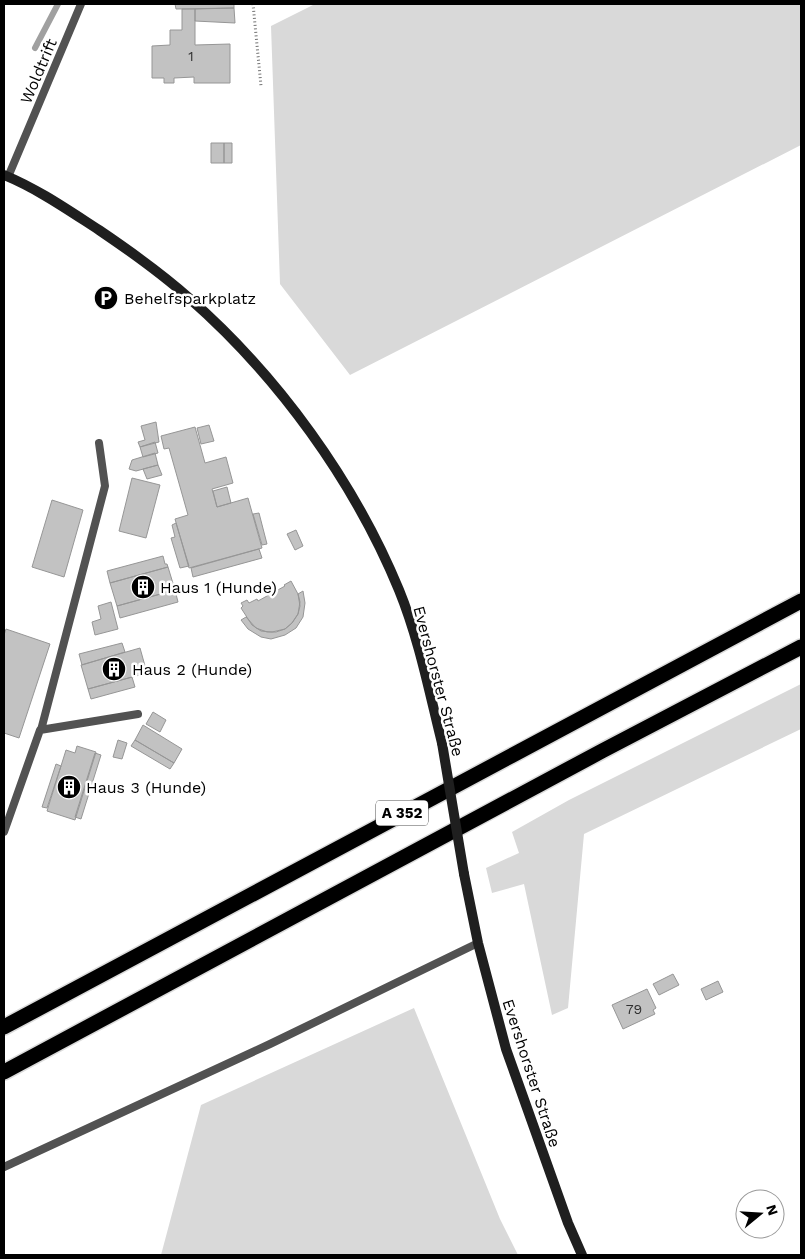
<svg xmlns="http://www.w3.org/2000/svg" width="805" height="1259" viewBox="0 0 805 1259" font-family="'Work Sans',sans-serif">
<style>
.green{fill:#d9d9d9}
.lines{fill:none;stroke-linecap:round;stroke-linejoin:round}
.stream{stroke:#a0a0a0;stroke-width:6}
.building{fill:#c2c2c2;stroke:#969696}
.highway-casing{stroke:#dbdbdb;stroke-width:18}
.path{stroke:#747474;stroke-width:3;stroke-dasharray:1 2.5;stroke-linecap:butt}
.lane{stroke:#525252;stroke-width:8}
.secondary{stroke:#1f1f1f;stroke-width:10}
.highway{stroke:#000;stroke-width:15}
.secondary-bridge{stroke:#1f1f1f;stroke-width:10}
.labels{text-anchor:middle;stroke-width:5;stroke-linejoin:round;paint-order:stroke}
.number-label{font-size:14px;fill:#303030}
.shield{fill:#fff;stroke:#4c4c4c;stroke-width:1}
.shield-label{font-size:15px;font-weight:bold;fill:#000}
.street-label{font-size:16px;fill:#000;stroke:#fff}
.poi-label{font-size:16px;fill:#000;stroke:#fff;text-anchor:start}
</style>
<rect width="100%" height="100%" fill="#fff"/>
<path class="green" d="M 315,4 L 801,4 L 801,145 L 350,375 L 280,284 L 271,26 Z
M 801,684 L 801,729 L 584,834 L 568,1008 L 552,1015 L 524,884 L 492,893 L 486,868 L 519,853 L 512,832 L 569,800 Z
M 414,1008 L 500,1219 L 518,1255 L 161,1255 L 201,1105 Z"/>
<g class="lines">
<path class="stream" d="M 35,48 L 58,4"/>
</g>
<path class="building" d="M 175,4 L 234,4 L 234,8 L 176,9 Z
M 234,8 L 235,23 L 195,21 L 195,9 Z
M 182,9 L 195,9 L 195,45 L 230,44 L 230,83 L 194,83 L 194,77 L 174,78 L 174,83 L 164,83 L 164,78 L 152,78 L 152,46 L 170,45 L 170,30 L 182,30 Z
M 211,143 L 224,143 L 224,163 L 211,163 Z
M 224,143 L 232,143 L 232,163 L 224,163 Z
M 156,422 L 159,442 L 140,447 L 138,442 L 145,440 L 141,426 Z
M 209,425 L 214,441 L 201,444 L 197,428 Z
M 195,427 L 205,463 L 226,457 L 233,483 L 212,489 L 217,507 L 248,498 L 262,548 L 189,568 L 175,519 L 188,515 L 169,448 L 164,449 L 161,436 Z
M 155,442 L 158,453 L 143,457 L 140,447 Z
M 155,453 L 158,465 L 136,471 L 129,469 L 132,460 Z
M 158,465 L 162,475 L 147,479 L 143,469 Z
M 132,478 L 160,485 L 146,538 L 119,531 Z
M 227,487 L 231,503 L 217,507 L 213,491 Z
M 52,500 L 83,510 L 64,577 L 32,567 Z
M 259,513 L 267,544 L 262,545 L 253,514 Z
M 176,523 L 189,566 L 180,568 L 171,538 L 175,537 L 172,525 Z
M 296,530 L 303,546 L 295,550 L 287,534 Z
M 259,549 L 262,558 L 193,577 L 191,568 Z
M 163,556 L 165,564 L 167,564 L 168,567 L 110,583 L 107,571 Z
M 168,567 L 175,590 L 117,606 L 110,583 Z
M 291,581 L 298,594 L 300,602 L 298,614 L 292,623 L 285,629 L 272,632 L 261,631 L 252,625 L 241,608 L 243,606 L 241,603 L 247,600 L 249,603 L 257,599 L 258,601 L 285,586 L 284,585 Z
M 175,590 L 178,602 L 120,618 L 117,606 Z
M 303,591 L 305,603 L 303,617 L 296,628 L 285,635 L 271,639 L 261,637 L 248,629 L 241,620 L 246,617 L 256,628 L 267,632 L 276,632 L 285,629 L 292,623 L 298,614 L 300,606 L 298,594 Z
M 111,602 L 118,629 L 95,635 L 92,622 L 101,619 L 98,606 Z
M 6,629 L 50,644 L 19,738 L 4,733 L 4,635 Z
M 122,643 L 125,652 L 82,665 L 79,654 Z
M 140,648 L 147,673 L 88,689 L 81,665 Z
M 132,677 L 135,687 L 91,699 L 88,689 Z
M 153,712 L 166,720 L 160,732 L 146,724 Z
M 143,725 L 182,749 L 174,763 L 135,740 Z
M 118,740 L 127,743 L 122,759 L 113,757 Z
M 135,740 L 174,763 L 170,769 L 131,746 Z
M 77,746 L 96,752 L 75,820 L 47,811 L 66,750 L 75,753 Z
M 95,753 L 101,755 L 81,819 L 75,817 Z
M 56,764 L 61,766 L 47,808 L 42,807 Z
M 673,974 L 679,985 L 659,995 L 653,984 Z
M 718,981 L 723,992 L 706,1000 L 701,989 Z
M 647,989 L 656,1008 L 653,1010 L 655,1014 L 623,1029 L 612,1005 Z"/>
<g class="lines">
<g class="highway-casing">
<path id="highway" d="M 4,1027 L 801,601
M 4,1072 L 602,751 L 801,647"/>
</g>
<path class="path" d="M 253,4 L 261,86"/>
<path class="lane" d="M 8,177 L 81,4
M 41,730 L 105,486 L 99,443
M 4,832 L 40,730 L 138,714
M 4,1167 L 270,1044 L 478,943"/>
<path class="secondary" d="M 4,175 C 38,189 68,210 99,230 C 130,251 161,273 189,298 C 278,376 354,481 399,590 C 419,639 429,691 442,743
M 464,874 L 478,943 L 506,1049 L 568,1223 L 582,1255"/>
<use href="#highway" class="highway"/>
<path class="secondary-bridge" d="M 442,743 L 464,874"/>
</g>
<defs>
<g id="parking-disc" transform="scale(1.25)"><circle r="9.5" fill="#000" stroke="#fff"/><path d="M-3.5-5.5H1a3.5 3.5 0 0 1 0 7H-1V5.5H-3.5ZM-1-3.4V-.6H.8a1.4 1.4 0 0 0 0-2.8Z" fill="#fff"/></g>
<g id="building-disc" transform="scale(1.25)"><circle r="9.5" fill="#000" stroke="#fff"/><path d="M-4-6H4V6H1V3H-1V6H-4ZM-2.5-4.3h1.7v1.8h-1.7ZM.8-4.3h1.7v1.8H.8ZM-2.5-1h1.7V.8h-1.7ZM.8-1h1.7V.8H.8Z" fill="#fff"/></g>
</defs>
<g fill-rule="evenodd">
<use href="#parking-disc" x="106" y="298"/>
<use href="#building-disc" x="143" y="587"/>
<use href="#building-disc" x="114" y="669"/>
<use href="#building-disc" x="69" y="787"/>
</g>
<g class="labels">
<g class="number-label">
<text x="191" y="61">1</text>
<text x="634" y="1014">79</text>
</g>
<rect class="shield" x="376" y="800.5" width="52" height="25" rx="4"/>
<g class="shield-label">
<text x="402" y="818">A 352</text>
</g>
<g class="street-label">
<text transform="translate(38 71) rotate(-67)" y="6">Woldtrift</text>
<text transform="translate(439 681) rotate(75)" y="6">Evershorster Straße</text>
<text transform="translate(532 1073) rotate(72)" y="6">Evershorster Straße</text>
</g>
<g class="poi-label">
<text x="124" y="304">Behelfsparkplatz</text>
<text x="160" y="593">Haus 1 (Hunde)</text>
<text x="132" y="675">Haus 2 (Hunde)</text>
<text x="86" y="793">Haus 3 (Hunde)</text>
</g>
</g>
<rect width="805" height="1259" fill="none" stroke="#000000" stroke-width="10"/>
<g transform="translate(760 1214) rotate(72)"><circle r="24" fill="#ffffff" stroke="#999999"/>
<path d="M0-4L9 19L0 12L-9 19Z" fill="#000000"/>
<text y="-8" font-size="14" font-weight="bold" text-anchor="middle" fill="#000000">N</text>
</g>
</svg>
